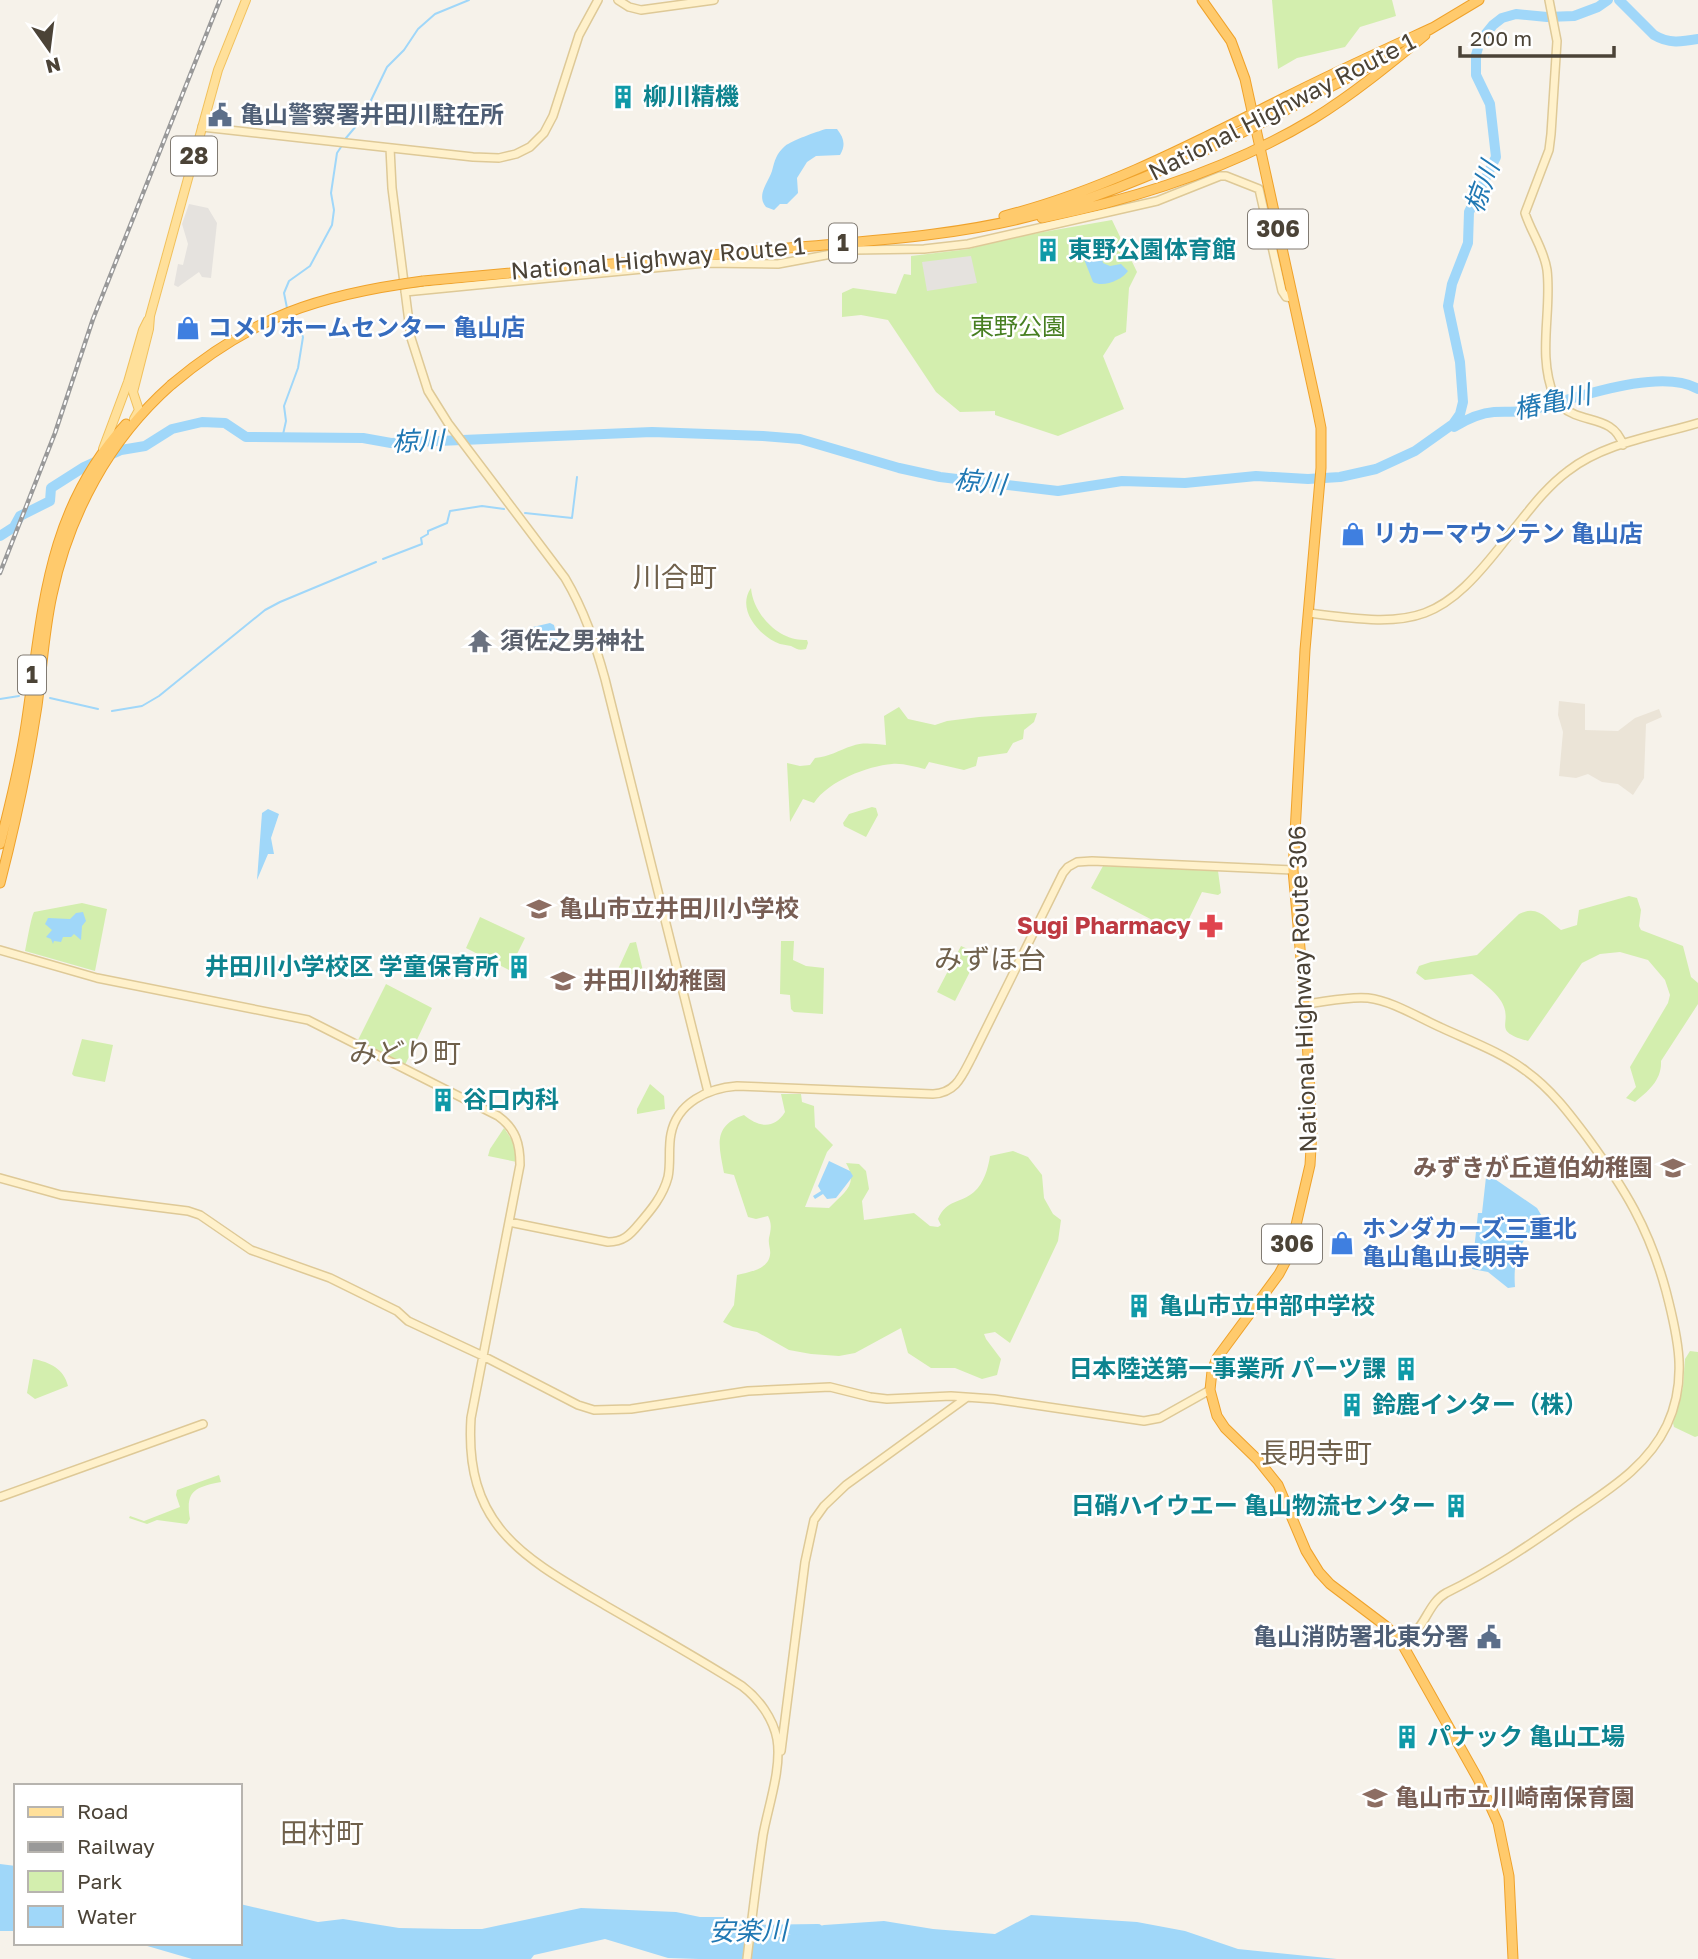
<svg xmlns="http://www.w3.org/2000/svg" width="1698" height="1959" viewBox="0 0 1698 1959" font-family="'Golos Text','Noto Sans JP',sans-serif">
<style>
.residential{fill:#ebe4d7}
.green{fill:#d3eeae}
.parking{fill:#e5e2de}
.water{fill:#a0d7f9}
.lines{fill:none;stroke-linecap:round;stroke-linejoin:round}
.stream{stroke:#a0d7f9;stroke-width:2}
.river{stroke:#a0d7f9;stroke-width:10}
.secondary-casing{stroke:#dec997;stroke-width:10}
.primary-casing{stroke:#f1c15d;stroke-width:10}
.highway-casing{stroke:#efa22b;stroke-width:11}
.secondary{stroke:#fff1cb;stroke-width:7}
.primary{stroke:#ffe09a;stroke-width:8}
.highway{stroke:#ffca6c;stroke-width:9}
.rail-casing{stroke:#999;stroke-width:4.5}
.rail{stroke:#fff;stroke-width:2;stroke-dasharray:5;stroke-linecap:butt}
.highway-bridge-casing{stroke:#efa22b;stroke-width:11;stroke-linecap:butt}
.highway-bridge{stroke:#ffca6c;stroke-width:9}
.labels{text-anchor:middle;stroke-width:5;stroke-linejoin:round;paint-order:stroke}
.shield{fill:#fff;stroke:#817b73;stroke-width:2}
.shield-label{font-size:23px;font-weight:bold;fill:#4b4337}
.culture-label{font-size:24px;font-weight:bold;fill:#0d838f;stroke:#fff;text-anchor:start}
.street-label{font-size:24px;fill:#4b4337;stroke:#fff}
.service-label{font-size:24px;font-weight:bold;fill:#4e5e75;stroke:#fff;text-anchor:start}
.park-label{font-size:24px;fill:#477f21;stroke:#fff}
.shop-label{font-size:24px;font-weight:bold;fill:#366cbe;stroke:#fff;text-anchor:start}
.worship-label{font-size:24px;font-weight:bold;fill:#5b616d;stroke:#fff;text-anchor:start}
.education-label{font-size:24px;font-weight:bold;fill:#785e54;stroke:#fff;text-anchor:start}
.health-label{font-size:24px;font-weight:bold;fill:#be3a42;stroke:#fff;text-anchor:end}
.water-label{font-size:26px;font-style:italic;fill:#2078b3;stroke:#fff}
.quarter-label{font-size:28px;fill:#70614c;stroke:#fff}
</style>
<rect width="100%" height="100%" fill="#f6f2ea"/>
<path class="residential" d="M 1559,701 L 1585,704 L 1585,730 L 1618,731 L 1635,718 L 1659,709 L 1662,717 L 1646,724 L 1644,778 L 1633,795 L 1618,784 L 1602,782 L 1588,774 L 1576,778 L 1559,776 L 1563,732 L 1558,715 Z"/>
<path class="green" d="M 1272,0 L 1392,0 L 1396,16 L 1360,27 L 1345,47 L 1297,58 L 1278,69 Z
M 1112,220 L 1137,272 L 1129,288 L 1126,332 L 1115,337 L 1103,356 L 1124,409 L 1058,436 L 995,415 L 995,411 L 960,412 L 936,392 L 888,320 L 861,315 L 842,317 L 842,293 L 853,288 L 896,294 L 904,274 L 911,275 L 911,256 L 969,249 L 1009,238 Z
M 751,588 C 753,614 779,642 807,640 L 808,643 L 806,649 C 799,651 797,649 791,646 C 787,645 784,645 780,644 C 759,636 736,609 751,588 Z
M 899,707 L 908,719 L 935,725 L 947,721 L 979,717 L 1037,713 L 1034,722 L 1024,730 L 1023,739 L 1013,743 L 1007,753 L 978,757 L 976,766 L 964,770 L 929,762 L 925,769 C 915,767 903,763 892,764 C 868,766 828,781 814,803 L 803,799 L 790,822 L 787,763 L 800,766 L 810,765 L 815,758 C 829,757 839,750 852,746 C 863,742 874,744 886,745 L 884,716 Z
M 872,807 L 876,808 L 878,815 L 866,837 L 844,826 L 843,823 L 849,814 Z
M 1103,866 L 1218,871 L 1221,893 L 1218,895 L 1202,892 L 1181,935 L 1091,888 Z
M 1629,896 L 1637,898 L 1641,910 L 1639,926 L 1641,930 L 1683,946 L 1691,977 L 1698,983 L 1698,1004 L 1661,1061 C 1662,1080 1648,1091 1635,1102 L 1626,1098 L 1636,1087 L 1630,1067 L 1668,1003 L 1670,995 L 1665,980 L 1648,960 L 1620,952 L 1600,954 L 1582,963 L 1528,1041 C 1489,1030 1515,1024 1501,1001 C 1494,990 1482,982 1472,974 L 1425,980 L 1416,973 L 1419,966 L 1431,962 L 1477,955 L 1519,914 C 1539,904 1547,920 1561,930 L 1577,925 L 1579,910 Z
M 82,903 L 107,909 L 95,971 L 25,951 C 27,942 31,917 34,912 Z
M 480,917 L 525,938 L 509,970 L 466,948 Z
M 781,941 L 794,941 L 793,960 L 806,966 L 824,968 L 823,1014 L 794,1012 L 791,1009 L 790,995 L 780,994 Z
M 636,942 L 643,971 L 617,978 L 615,976 L 630,943 Z
M 961,946 L 979,954 L 955,1001 L 937,992 Z
M 386,984 L 432,1008 L 405,1065 L 357,1042 Z
M 82,1039 L 113,1045 L 105,1082 L 74,1076 L 72,1074 Z
M 650,1084 L 664,1096 L 665,1109 L 637,1114 L 637,1109 Z
M 781,1094 L 801,1094 L 802,1102 L 814,1106 L 815,1127 L 833,1145 L 827,1152 L 805,1207 L 829,1208 C 844,1192 859,1185 846,1163 L 859,1164 L 866,1171 L 869,1189 L 862,1201 L 864,1220 L 914,1213 L 930,1226 L 938,1227 L 941,1225 L 938,1219 C 947,1199 960,1204 974,1192 C 984,1183 988,1169 990,1156 L 1013,1151 L 1028,1157 L 1042,1175 L 1044,1198 L 1053,1214 L 1061,1220 L 1058,1241 L 1010,1343 L 995,1332 L 984,1334 L 986,1339 L 1001,1359 L 997,1375 L 982,1379 L 955,1368 L 931,1368 L 908,1353 L 901,1328 L 855,1353 L 839,1356 L 811,1354 L 789,1350 L 757,1332 L 733,1327 L 723,1322 L 734,1305 L 737,1275 C 748,1272 768,1270 770,1255 C 771,1249 768,1245 769,1238 C 771,1229 772,1224 768,1216 L 756,1219 L 748,1217 L 734,1175 L 724,1173 C 719,1146 712,1126 744,1115 C 758,1127 774,1130 785,1112 Z
M 504,1128 L 514,1143 L 517,1162 L 488,1156 L 490,1149 Z
M 1690,1351 L 1698,1352 L 1698,1436 L 1695,1437 L 1674,1427 L 1673,1423 L 1683,1387 L 1685,1359 Z
M 33,1359 C 50,1362 64,1369 68,1386 L 35,1399 L 27,1393 Z
M 219,1475 L 221,1482 C 195,1487 185,1491 190,1519 L 187,1524 L 157,1520 L 147,1524 L 129,1518 L 130,1516 L 144,1521 L 180,1507 L 176,1495 L 177,1490 Z"/>
<path class="parking" d="M 189,204 L 208,208 L 217,223 L 211,278 L 202,277 L 199,272 L 178,287 L 174,285 L 178,264 L 183,265 L 188,244 L 182,224 Z
M 971,256 L 977,283 L 927,291 L 922,262 Z"/>
<path class="water" d="M 826,129 L 837,129 C 844,138 846,145 840,155 L 816,156 L 807,162 L 797,178 L 798,193 L 787,204 L 780,204 L 774,210 L 766,207 C 756,195 768,183 772,171 C 775,160 776,154 785,146 C 793,140 816,132 826,129 Z
M 1089,237 L 1098,241 L 1103,263 L 1110,266 L 1121,264 L 1128,271 C 1122,280 1103,288 1093,282 L 1082,254 L 1084,240 Z
M 550,623 L 554,625 L 559,646 L 544,650 L 541,644 L 537,645 L 532,630 L 533,627 Z
M 268,809 L 279,814 L 271,838 L 274,854 L 268,854 L 257,880 L 262,813 Z
M 83,912 L 86,921 L 82,926 L 81,940 L 74,934 L 71,937 L 63,937 L 61,942 L 54,941 L 53,944 L 51,939 L 46,937 L 52,930 L 45,924 L 48,918 L 70,919 L 76,913 Z
M 829,1161 L 850,1171 L 853,1176 L 836,1198 L 827,1199 L 823,1194 L 815,1199 L 813,1196 L 821,1191 L 818,1186 Z
M 1489,1175 L 1537,1208 L 1546,1223 C 1518,1234 1513,1261 1515,1287 L 1508,1288 L 1488,1272 L 1472,1269 L 1478,1213 L 1482,1213 L 1486,1177 Z
M 0,1864 L 16,1866 L 16,1931 L 0,1931 Z
M 240,1904 L 318,1922 L 343,1919 L 399,1928 L 452,1929 L 482,1929 L 581,1908 L 676,1912 L 700,1917 L 724,1917 L 758,1926 L 780,1937 L 824,1925 L 884,1921 L 933,1929 L 995,1934 L 1031,1915 L 1137,1922 L 1185,1931 L 1238,1949 L 1337,1959 L 699,1959 L 668,1958 L 605,1939 L 534,1955 L 531,1959 L 192,1959 L 137,1943 L 240,1943 Z"/>
<g class="lines">
<path class="stream" d="M 346,138 L 362,119 L 387,67 L 404,50 L 418,29 L 435,14 L 469,0
M 287,308 L 284,293 L 289,281 L 310,266 L 332,225 L 334,210 L 331,193 L 337,153 L 341,147
M 282,439 L 286,421 L 284,406 L 298,368 L 303,337 L 300,329 L 290,316
M 525,513 L 572,518 L 577,477
M 383,559 L 422,544 L 421,538 L 428,534 L 428,531 L 447,523 L 450,511 L 482,506 L 504,509
M 50,698 L 98,709
M 0,699 L 19,696
M 112,711 L 142,706 L 159,696 L 265,610 L 280,602 L 376,562"/>
<path class="river" d="M 1619,0 L 1654,35 C 1669,44 1681,42 1698,39
M 1454,427 C 1467,419 1479,413 1494,412 C 1506,411 1519,413 1531,410 C 1571,400 1660,366 1698,389
M 0,536 L 14,527 L 20,516 L 50,501 L 51,488 L 84,467 L 121,450 L 145,446 L 172,429 L 202,422 L 225,423 L 246,437 L 363,438 L 391,443 L 652,432 L 763,436 L 800,439 L 899,468 L 940,477 L 1058,491 L 1122,481 L 1185,483 L 1256,476 L 1308,479 L 1340,477 L 1376,469 L 1415,451 L 1453,424 L 1460,414 L 1463,402 L 1460,362 L 1448,306 L 1452,284 L 1468,243 L 1469,212 L 1496,157 L 1490,104 L 1476,75 L 1476,55 L 1480,41 L 1493,25 L 1502,18 L 1516,14 L 1547,17 L 1574,16 L 1598,7 L 1608,0
M 753,1930 L 818,1929"/>
<g class="secondary-casing">
<path id="secondary" d="M 618,0 L 629,7 L 641,10 L 714,0
M 1549,0 L 1557,41 L 1551,134 L 1549,150 L 1525,213 C 1531,232 1544,249 1547,270 C 1552,311 1537,355 1554,396
M 202,127 L 473,157 L 499,158 L 516,154 L 530,147 L 544,133 L 553,116 L 579,35 L 598,0
M 390,148 L 392,188 L 411,338 L 428,391 L 448,423 L 565,578 C 584,610 595,643 605,679 L 708,1092
M 405,292 L 705,263 L 778,264 L 853,250 L 924,249 L 968,244 L 1157,201 L 1220,176 L 1226,176 L 1259,189 L 1282,291 L 1286,297 L 1293,298
M 1561,406 C 1582,425 1613,414 1623,445
M 1309,613 C 1419,628 1441,624 1510,534 C 1528,512 1545,488 1568,471 C 1604,443 1655,436 1698,423
M 0,950 L 97,978 L 308,1020 L 498,1116 C 516,1129 520,1144 520,1165 L 471,1418 C 464,1528 525,1558 608,1607 C 653,1633 698,1658 742,1686 C 759,1699 773,1718 777,1739 C 782,1768 768,1807 763,1835 C 757,1876 752,1918 747,1959
M 1305,1004 C 1325,1002 1348,996 1368,998 C 1393,1001 1419,1018 1442,1028 C 1470,1041 1501,1052 1526,1071 C 1551,1089 1569,1113 1587,1137 C 1625,1189 1649,1228 1666,1291 C 1678,1337 1688,1380 1667,1425 C 1647,1467 1608,1490 1572,1515 C 1531,1544 1491,1571 1446,1593 C 1426,1604 1425,1633 1401,1642
M 0,1178 L 61,1195 L 188,1211 L 200,1215 L 251,1250 L 330,1278 L 397,1311 L 408,1321 L 483,1356 L 578,1405 L 594,1410 L 631,1409 L 748,1391 L 830,1387 L 870,1397 L 887,1399 L 951,1396 L 994,1399 L 1144,1421 L 1160,1418 L 1210,1390
M 509,1222 L 608,1242 C 623,1242 630,1235 639,1224 C 651,1210 663,1196 668,1177 C 671,1163 668,1148 671,1134 C 677,1103 708,1088 737,1086 L 933,1094 C 956,1093 962,1076 972,1057 L 1063,873 L 1068,867 L 1077,862 L 1092,861 L 1293,870
M 0,1497 L 203,1424
M 781,1751 L 805,1562 L 814,1520 L 824,1506 L 846,1485 L 966,1398"/>
</g>
<g class="primary-casing">
<path id="primary" d="M 134,419 L 139,410 L 133,392 L 149,329 L 150,316 L 218,70 L 246,0
M 103,449 L 128,382 L 143,330 L 148,320"/>
</g>
<g class="highway-casing">
<path id="highway" d="M 1202,0 L 1231,41 L 1245,79 L 1317,408 L 1321,428 L 1321,468 L 1305,650 L 1293,870 L 1305,1004 L 1312,1130 L 1310,1165 L 1289,1255 L 1279,1274 L 1217,1358 L 1212,1371 L 1210,1390 L 1217,1416 L 1225,1428 L 1258,1460 L 1278,1485 L 1306,1551 L 1319,1572 L 1330,1584 L 1387,1627 L 1401,1642 L 1478,1779 L 1498,1823 L 1509,1876 L 1513,1959
M 1429,30 L 1479,0
M 1265,121 L 1355,74 L 1394,51
M 1004,216 C 1103,191 1194,143 1284,98 C 1333,73 1384,50 1434,27
M 1042,218 C 1136,199 1230,169 1313,119 C 1352,95 1390,64 1425,35
M 423,281 C 541,270 659,259 777,249 C 864,241 954,237 1039,214 C 1111,194 1178,164 1245,131
M 0,844 C 10,805 20,765 26,725 C 43,613 45,512 126,424
M 0,883 C 15,825 28,765 37,706 C 42,669 44,631 52,595 C 69,514 109,440 171,385"/>
</g>
<use href="#secondary" class="secondary"/>
<use href="#primary" class="primary"/>
<use href="#highway" class="highway"/>
<g class="rail-casing">
<path id="rail" d="M 0,573 L 55,433 L 93,319 L 220,0"/>
</g>
<use href="#rail" class="rail"/>
<g class="highway-bridge-casing">
<path id="highway-bridge" d="M 1245,131 L 1265,121
M 171,385 C 253,316 318,295 423,281"/>
</g>
<use href="#highway-bridge" class="highway-bridge"/>
</g>
<defs>
<g id="building-bare" transform="scale(1.89)"><path d="M-4-6H4V6H1V3H-1V6H-4ZM-2.5-4.3h1.7v1.8h-1.7ZM.8-4.3h1.7v1.8H.8ZM-2.5-1h1.7V.8h-1.7ZM.8-1h1.7V.8H.8Z" fill="#0f9aa8" stroke="#fff" stroke-width="2.5" paint-order="stroke"/></g>
<g id="civic-bare" transform="scale(1.89)"><path d="M-.6-6.5H3V-4.5H.6V-3L4-1V1h2V6H-6V1h2V-1L-.6-3ZM-1.2 2.5V6h2.4V2.5Z" fill="#5c6f8a" stroke="#fff" stroke-width="2.5" paint-order="stroke"/></g>
<g id="shop-bare" transform="scale(1.89)"><path d="M-5-2.5h2.3a2.7 3.5 0 0 1 5.4 0H5L5.5 6h-11ZM-1.5-2.5h3a1.5 2.3 0 0 0-3 0Z" fill="#3f7fe0" stroke="#fff" stroke-width="2.5" paint-order="stroke"/></g>
<g id="temple-bare" transform="scale(1.89)"><path d="M0-6L5-2H3V0L6.5 2.5H4V6H1.5V3h-3V6H-4V2.5H-6.5L-3 0V-2H-5Z" fill="#6b7280" stroke="#fff" stroke-width="2.5" paint-order="stroke"/></g>
<g id="school-bare" transform="scale(1.89)"><path d="M0-5L7-2L0 1L-7-2ZM-4 1L0 2.5L4 1V4Q0 6-4 4Z" fill="#8d6e63" stroke="#fff" stroke-width="2.5" paint-order="stroke"/></g>
<g id="pharmacy-bare" transform="scale(1.89)"><path d="M-2-6h4v4h4v4h-4v4h-4v-4h-4v-4h4Z" fill="#e0444e" stroke="#fff" stroke-width="2.5" paint-order="stroke"/></g>
</defs>
<g fill-rule="evenodd">
<use href="#building-bare" x="623" y="97"/>
<use href="#civic-bare" x="220" y="115"/>
<use href="#building-bare" x="1048" y="250"/>
<use href="#shop-bare" x="188" y="328"/>
<use href="#shop-bare" x="1353" y="534"/>
<use href="#temple-bare" x="480" y="641"/>
<use href="#school-bare" x="539" y="909"/>
<use href="#pharmacy-bare" x="1211" y="926"/>
<use href="#building-bare" x="519" y="967"/>
<use href="#school-bare" x="563" y="981"/>
<use href="#building-bare" x="443" y="1100"/>
<use href="#school-bare" x="1673" y="1168"/>
<use href="#shop-bare" x="1342" y="1243"/>
<use href="#building-bare" x="1139" y="1306"/>
<use href="#building-bare" x="1406" y="1369"/>
<use href="#building-bare" x="1352" y="1405"/>
<use href="#building-bare" x="1456" y="1506"/>
<use href="#civic-bare" x="1489" y="1637"/>
<use href="#building-bare" x="1407" y="1737"/>
<use href="#school-bare" x="1375" y="1798"/>
</g>
<g class="labels">
<g class="shield">
<rect x="171" y="136.5" width="46" height="39" rx="5"/>
<rect x="1248" y="209.5" width="60" height="39" rx="5"/>
<rect x="829" y="223.5" width="28" height="39" rx="5"/>
<rect x="18" y="655.5" width="28" height="39" rx="5"/>
<rect x="1262" y="1224.5" width="60" height="39" rx="5"/>
</g>
<g class="shield-label">
<text x="194" y="164">28</text>
<text x="1278" y="237">306</text>
<text x="843" y="251">1</text>
<text x="32" y="683">1</text>
<text x="1292" y="1252">306</text>
</g>
<g class="culture-label">
<text x="643" y="105">柳川精機</text>
<text x="1068" y="258">東野公園体育館</text>
<text x="499" y="975" text-anchor="end">井田川小学校区 学童保育所</text>
<text x="463" y="1108">谷口内科</text>
<text x="1159" y="1314">亀山市立中部中学校</text>
<text x="1386" y="1377" text-anchor="end">日本陸送第一事業所 パーツ課</text>
<text x="1372" y="1413">鈴鹿インター（株）</text>
<text x="1436" y="1514" text-anchor="end">日硝ハイウエー 亀山物流センター</text>
<text x="1427" y="1745">パナック 亀山工場</text>
</g>
<g class="street-label">
<text transform="translate(1282 107) rotate(-27)" y="8">National Highway Route 1</text>
<text transform="translate(658 259) rotate(-5)" y="8">National Highway Route 1</text>
<text transform="translate(1303 989) rotate(-92)" y="8">National Highway Route 306</text>
</g>
<g class="service-label">
<text x="240" y="123">亀山警察署井田川駐在所</text>
<text x="1469" y="1645" text-anchor="end">亀山消防署北東分署</text>
</g>
<g class="park-label">
<text x="1018" y="335">東野公園</text>
</g>
<g class="shop-label">
<text x="208" y="336">コメリホームセンター 亀山店</text>
<text x="1373" y="542">リカーマウンテン 亀山店</text>
<text x="1362" y="1237">ホンダカーズ三重北<tspan x="1362" dy="28">亀山亀山長明寺</tspan></text>
</g>
<g class="worship-label">
<text x="500" y="649">須佐之男神社</text>
</g>
<g class="education-label">
<text x="559" y="917">亀山市立井田川小学校</text>
<text x="583" y="989">井田川幼稚園</text>
<text x="1653" y="1176" text-anchor="end">みずきが丘道伯幼稚園</text>
<text x="1395" y="1806">亀山市立川崎南保育園</text>
</g>
<g class="health-label">
<text x="1191" y="934">Sugi Pharmacy</text>
</g>
<g class="water-label">
<text transform="translate(1482 187) rotate(-70)" y="9">椋川</text>
<text transform="translate(1552 402) rotate(-12)" y="9">椿亀川</text>
<text transform="translate(418 441) rotate(-2)" y="9">椋川</text>
<text transform="translate(980 482) rotate(6)" y="9">椋川</text>
<text transform="translate(748 1931) rotate(-1)" y="9">安楽川</text>
</g>
<g class="quarter-label">
<text x="675" y="587">川合町</text>
<text x="990" y="969">みずほ台</text>
<text x="405" y="1063">みどり町</text>
<text x="1316" y="1463">長明寺町</text>
<text x="322" y="1843">田村町</text>
</g>
</g>
<rect x="14" y="1784" width="228" height="161" fill="#ffffff" stroke="#b7b4af" stroke-width="2"/>
<rect x="28" y="1807" width="35" height="10" fill="#ffe09a" stroke="#b7b4af" stroke-width="2"/>
<text x="77" y="1819" font-size="21" fill="#4b4337">Road</text>
<rect x="28" y="1842" width="35" height="10" fill="#999999" stroke="#b7b4af" stroke-width="2"/>
<text x="77" y="1854" font-size="21" fill="#4b4337">Railway</text>
<rect x="28" y="1871" width="35" height="21" fill="#d3eeae" stroke="#b7b4af" stroke-width="2"/>
<text x="77" y="1889" font-size="21" fill="#4b4337">Park</text>
<rect x="28" y="1906" width="35" height="21" fill="#a0d7f9" stroke="#b7b4af" stroke-width="2"/>
<text x="77" y="1924" font-size="21" fill="#4b4337">Water</text>
<g transform="translate(49 49) rotate(166)" stroke="#ffffff" stroke-width="5" paint-order="stroke">
<path d="M0-5L12 26L0 18L-12 26Z" fill="#4b4337"/>
<text y="-10" font-size="19" font-weight="bold" text-anchor="middle" fill="#4b4337">N</text>
</g>
<path d="M1460 46v10h154v-10" fill="none" stroke="#4b4337" stroke-width="3.5"/>
<text x="1470" y="46" font-size="21" fill="#4b4337" stroke="#ffffff" stroke-width="5" paint-order="stroke">200 m</text>
</svg>
